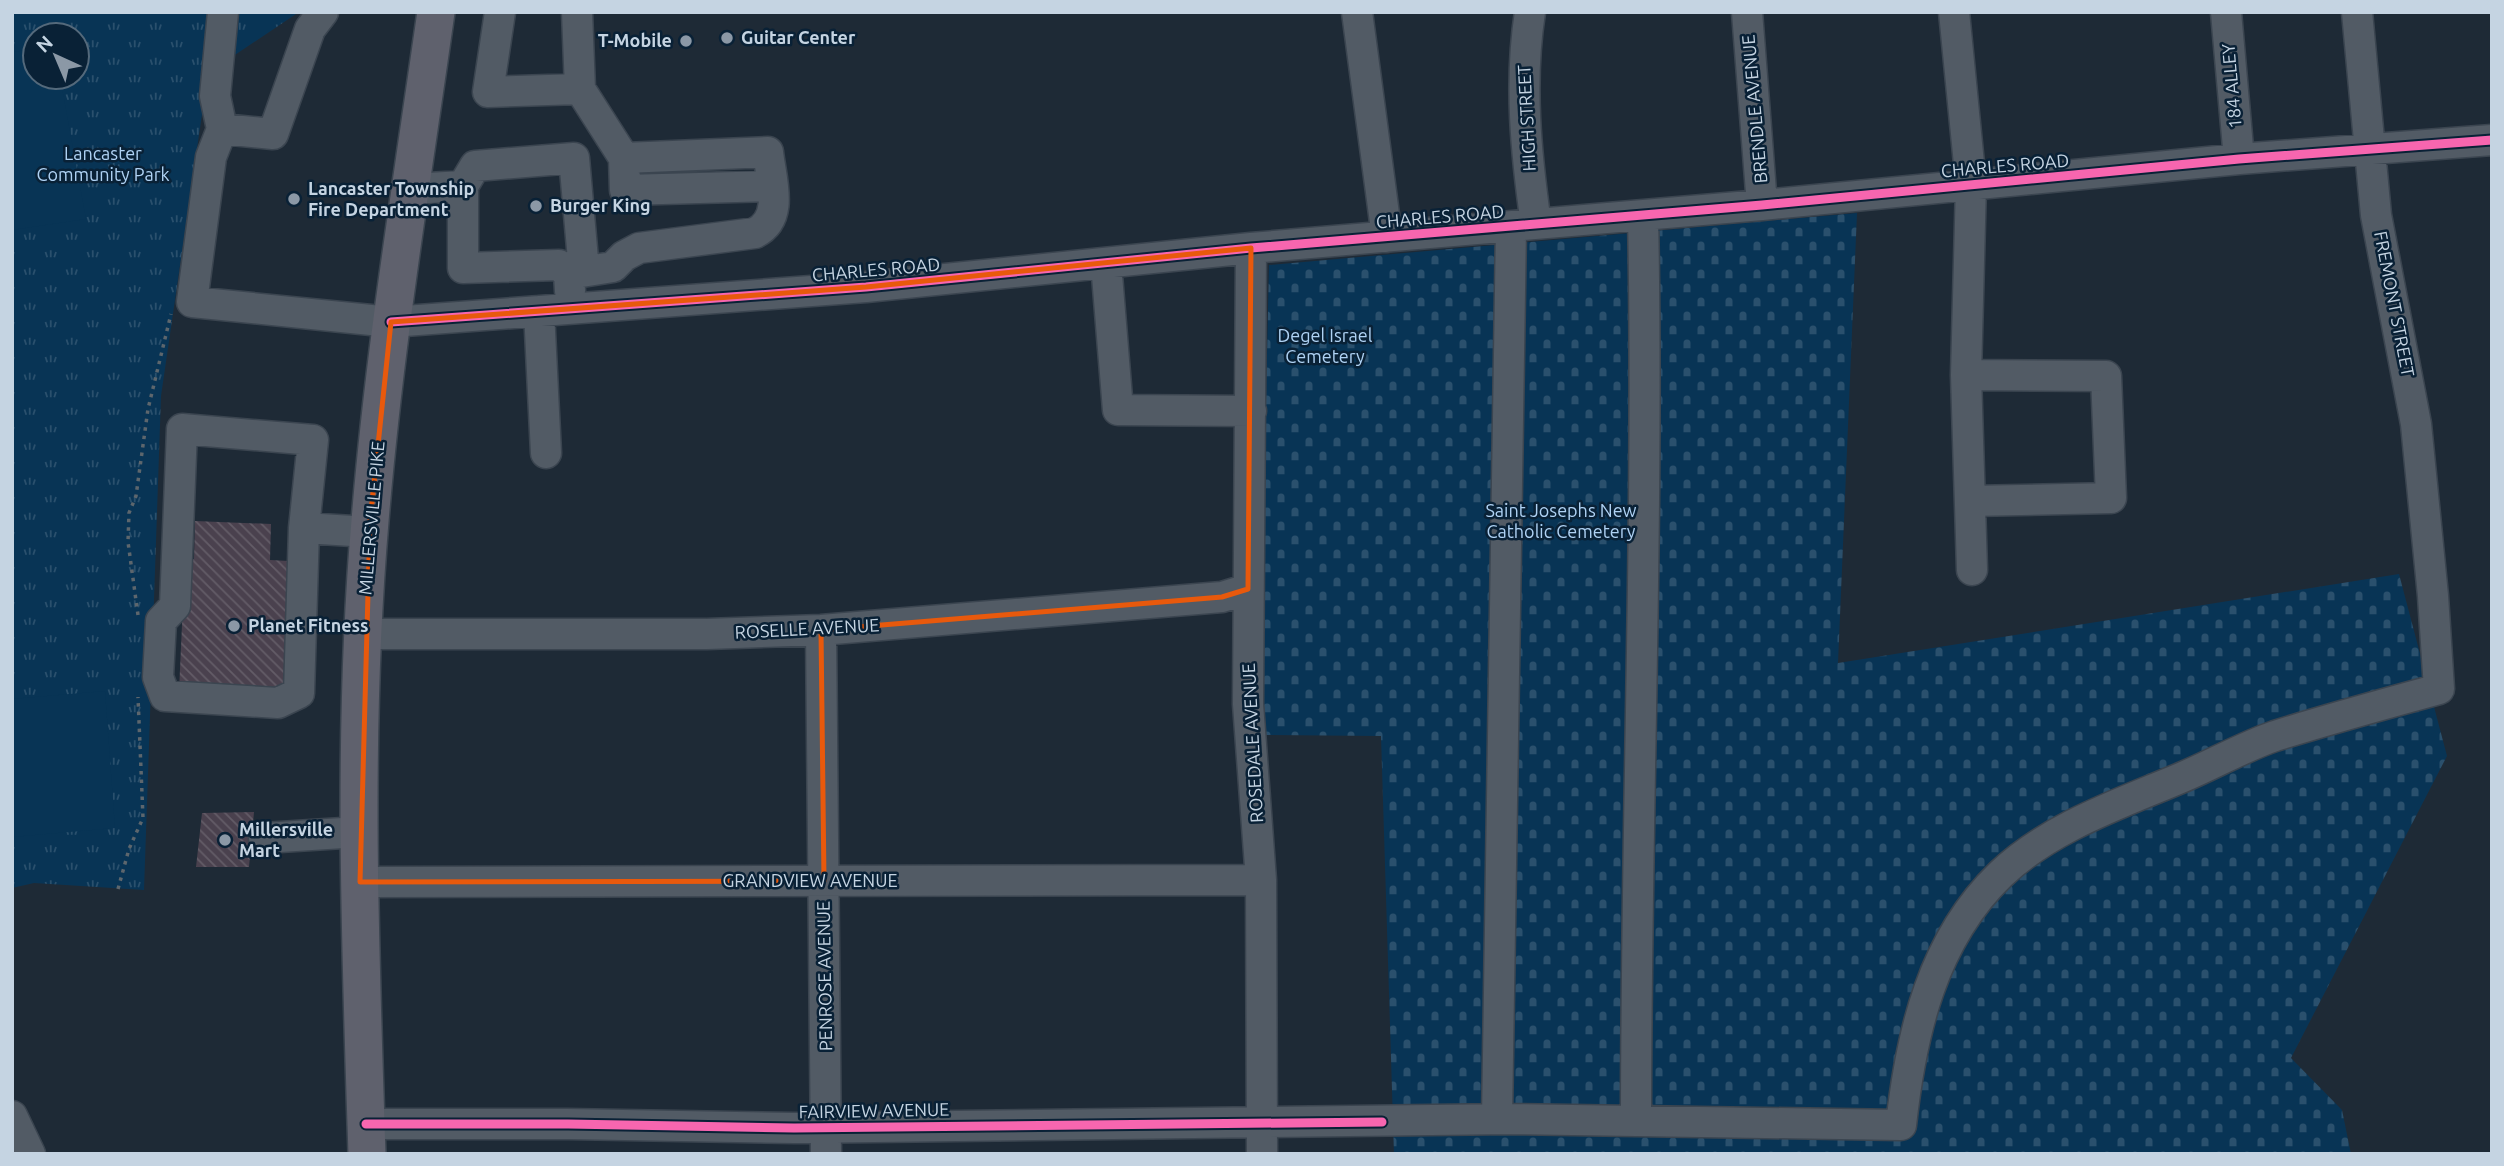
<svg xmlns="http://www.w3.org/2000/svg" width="2504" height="1166" viewBox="0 0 2504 1166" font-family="Ubuntu,sans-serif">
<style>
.grass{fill:url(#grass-tufts);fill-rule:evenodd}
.cemetery{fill:url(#cemetery-stones)}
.pitch{fill:#083455}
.building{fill:url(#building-back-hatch)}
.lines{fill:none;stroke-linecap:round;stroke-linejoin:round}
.minor-casing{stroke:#3b4550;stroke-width:33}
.major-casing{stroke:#3b4550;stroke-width:40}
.path{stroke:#5d666d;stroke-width:3.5;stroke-dasharray:3.5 5;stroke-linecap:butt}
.minor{stroke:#525b65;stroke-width:30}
.major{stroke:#5f616d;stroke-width:37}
.cycleway-casing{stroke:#092136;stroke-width:13}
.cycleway{stroke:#f766af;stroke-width:9}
.marked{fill:none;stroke:#e8590c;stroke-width:5;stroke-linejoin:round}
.poi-dot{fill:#8b98a6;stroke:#092136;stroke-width:2.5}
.labels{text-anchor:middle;stroke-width:5;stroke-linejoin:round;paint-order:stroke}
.poi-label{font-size:18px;font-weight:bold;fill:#c5d4e2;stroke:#092136;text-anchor:start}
.street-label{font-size:18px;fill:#c5d4e2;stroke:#092136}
.park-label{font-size:18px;fill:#afd2f4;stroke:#092136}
</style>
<defs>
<pattern id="grass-tufts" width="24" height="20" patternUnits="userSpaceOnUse" patternTransform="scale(1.75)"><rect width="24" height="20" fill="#083455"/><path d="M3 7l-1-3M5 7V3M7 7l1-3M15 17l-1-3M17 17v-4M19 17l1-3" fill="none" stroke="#2a506d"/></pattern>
<pattern id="cemetery-stones" width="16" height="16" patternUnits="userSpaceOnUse" patternTransform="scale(1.75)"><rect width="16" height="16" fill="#083455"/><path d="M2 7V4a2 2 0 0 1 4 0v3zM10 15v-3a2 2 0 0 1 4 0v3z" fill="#2a506d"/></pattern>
<pattern id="building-back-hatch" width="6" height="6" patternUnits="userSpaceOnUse" patternTransform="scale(1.75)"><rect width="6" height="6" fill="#4a414e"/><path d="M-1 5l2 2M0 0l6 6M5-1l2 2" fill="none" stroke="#635c67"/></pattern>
</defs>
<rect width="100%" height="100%" fill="#1e2a36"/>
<path class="grass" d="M 12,12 L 299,12 L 208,73 L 161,396 L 144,890 L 34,883 L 12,888 ZM 35,35 L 77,35 L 77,77 L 35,77 Z"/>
<path class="cemetery" d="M 1857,213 L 1838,663 L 2399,574 L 2447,756 L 2291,1058 L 2342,1110 L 2351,1154 L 1394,1154 L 1381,736 L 1264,735 L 1260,675 L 1269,265 Z"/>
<path class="pitch" d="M 35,49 L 35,77 L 60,77 L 86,219 L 12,230 L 12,52 Z
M 105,691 L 115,828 L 12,837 L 12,699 Z"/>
<path class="building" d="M 195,521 L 271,524 L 270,560 L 289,561 L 283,695 L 179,691 L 185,559 L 194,559 Z
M 254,812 L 249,867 L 196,867 L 202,813 Z"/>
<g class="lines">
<g class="minor-casing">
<path id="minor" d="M 223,12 L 215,96 L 222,129 L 211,157 L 192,302 L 391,322 L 866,287 L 1251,248 L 1762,205 L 2239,159 L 2492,140
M 500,12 L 488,92 L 580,89
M 1357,12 L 1387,237
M 1530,12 C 1519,82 1526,154 1536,224
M 1747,12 L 1762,205
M 1954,12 L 1971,184 L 1966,375 L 1972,570
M 2226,12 L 2239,159
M 222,129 L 273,134 L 310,29 L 323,12
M 624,158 L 625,190 L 772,186
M 411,189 L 463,186
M 1251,248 L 1248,704 L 1261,880 L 1262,1154
M 1106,263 L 1118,410 L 1251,411
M 569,274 L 613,267 L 624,256 L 639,248 L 755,233 C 785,218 771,180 768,152 L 624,158 L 580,89 L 577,12
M 570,291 L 569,274 L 559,265 L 463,268 L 463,186 L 475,166 L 574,158 L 584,271
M 539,311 L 546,453
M 1966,375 L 2106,376 L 2111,498 L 1970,501
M 304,528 L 313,440 L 182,429 L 175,606 L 161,621 L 158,677 L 165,696 L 278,703 L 299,693 L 304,528 L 369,532
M 821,630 L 826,1154
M 363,634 L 707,634 L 821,630 L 1222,597 L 1248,589
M 264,838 L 359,832
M 360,882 L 1261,880
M 12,1116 L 30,1154
M 1497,1119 L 1511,227
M 1636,1121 C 1636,819 1649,517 1643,215
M 366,1124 L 568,1124 L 794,1128 L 1511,1119 L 1901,1125 C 1911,1034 1932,940 2001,874 C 2050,827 2122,803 2183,777 C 2214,764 2243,747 2275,736 C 2329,719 2384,704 2439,689 L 2433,596 L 2416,424 L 2376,215 L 2357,12"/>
</g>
<g class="major-casing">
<path id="major" d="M 367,1154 C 360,943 352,731 370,521 C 384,350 412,181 436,12"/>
</g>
<path class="path" d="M 138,615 L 128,542 L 129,513 L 136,496 L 148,409 L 171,314
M 118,889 L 129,849 L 143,818 L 138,697"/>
<use href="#minor" class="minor"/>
<use href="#major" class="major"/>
<g class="cycleway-casing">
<path id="cycleway" d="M 391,322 L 866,287 L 1251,248 L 1762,205 L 2239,159 L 2492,140
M 366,1124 L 568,1124 L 794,1128 L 1382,1122"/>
</g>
<use href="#cycleway" class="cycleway"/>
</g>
<path class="marked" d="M 1251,248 L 1248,589 L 1222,597 L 821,630 L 824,881 L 360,882 L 370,521 L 391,322 L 866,287 Z"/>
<g class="poi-dot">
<circle cx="727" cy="38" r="7"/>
<circle cx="686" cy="41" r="7"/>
<circle cx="294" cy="199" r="7"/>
<circle cx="536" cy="206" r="7"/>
<circle cx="234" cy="626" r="7"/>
<circle cx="225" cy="840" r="7"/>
</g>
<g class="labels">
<g class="poi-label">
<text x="741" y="44">Guitar Center</text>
<text x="672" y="47" text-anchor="end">T-Mobile</text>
<text x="308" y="195">Lancaster Township<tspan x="308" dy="21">Fire Department</tspan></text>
<text x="550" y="212">Burger King</text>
<text x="248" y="632">Planet Fitness</text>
<text x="239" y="836">Millersville<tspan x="239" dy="21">Mart</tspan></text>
</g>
<g class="street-label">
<text transform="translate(2232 86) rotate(-95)" y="6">184 ALLEY</text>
<text transform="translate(1755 109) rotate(-95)" y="6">BRENDLE AVENUE</text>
<text transform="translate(1527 118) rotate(-93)" y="6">HIGH STREET</text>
<text transform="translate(2005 166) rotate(-5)" y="6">CHARLES ROAD</text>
<text transform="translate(1440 217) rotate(-5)" y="6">CHARLES ROAD</text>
<text transform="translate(876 270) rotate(-5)" y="6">CHARLES ROAD</text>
<text transform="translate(2394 304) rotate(79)" y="6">FREMONT STREET</text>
<text transform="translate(372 518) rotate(-85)" y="6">MILLERSVILLE PIKE</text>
<text transform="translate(807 629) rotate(-3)" y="6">ROSELLE AVENUE</text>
<text transform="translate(1253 743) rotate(-93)" y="6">ROSEDALE AVENUE</text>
<text x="810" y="887">GRANDVIEW AVENUE</text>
<text transform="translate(825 976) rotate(-91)" y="6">PENROSE AVENUE</text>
<text transform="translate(874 1111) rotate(-1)" y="6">FAIRVIEW AVENUE</text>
</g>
<g class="park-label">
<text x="103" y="160">Lancaster<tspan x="103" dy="21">Community Park</tspan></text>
<text x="1325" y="342">Degel Israel<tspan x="1325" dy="21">Cemetery</tspan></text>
<text x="1561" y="517">Saint Josephs New<tspan x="1561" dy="21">Catholic Cemetery</tspan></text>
</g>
</g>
<rect width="2504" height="1166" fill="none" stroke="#c5d4e2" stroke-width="28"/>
<g transform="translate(56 56) rotate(316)"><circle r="33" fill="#092136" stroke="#54697b" stroke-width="2"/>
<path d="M0-5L12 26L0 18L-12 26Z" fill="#8b98a6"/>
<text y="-10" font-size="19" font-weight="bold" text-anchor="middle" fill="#c5d4e2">N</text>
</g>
</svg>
